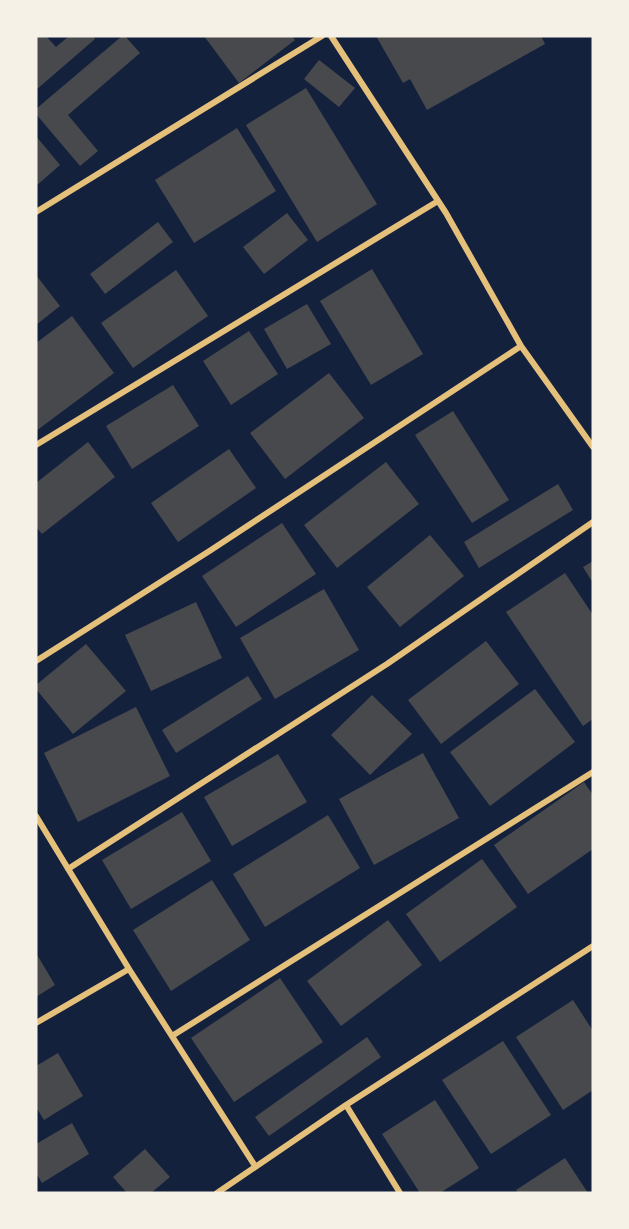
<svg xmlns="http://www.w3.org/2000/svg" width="629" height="1229" viewBox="0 0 629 1229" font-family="'Sofia Sans Condensed',sans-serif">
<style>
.building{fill:#48494c}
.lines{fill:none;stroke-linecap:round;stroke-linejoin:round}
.minor{stroke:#e5c07b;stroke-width:6}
</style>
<rect width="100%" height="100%" fill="#14213d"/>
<path class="building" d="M 36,36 L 46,36 L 56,47 L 69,36 L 93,36 L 95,39 L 36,90 Z
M 122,36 L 125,36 L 140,53 L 68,115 L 98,151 L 80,166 L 36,114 L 36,109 Z
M 204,36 L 292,36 L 295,40 L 239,83 Z
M 376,36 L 541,36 L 545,44 L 427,110 L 410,79 L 403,83 Z
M 319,60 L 355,88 L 339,107 L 304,79 Z
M 306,88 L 377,204 L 317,242 L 246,125 Z
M 237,128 L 276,191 L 194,243 L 155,180 Z
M 36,136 L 60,165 L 36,186 Z
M 287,213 L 308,240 L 264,274 L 243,247 Z
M 158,222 L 173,242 L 105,294 L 90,274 Z
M 372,269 L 423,354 L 371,385 L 320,301 Z
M 176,270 L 208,316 L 133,368 L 101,323 Z
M 36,275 L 60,306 L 36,325 Z
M 307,304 L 331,344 L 287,369 L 264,329 Z
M 72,316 L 114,373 L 36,431 L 36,343 Z
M 249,331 L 278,374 L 231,405 L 203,361 Z
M 329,373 L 364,418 L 285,479 L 250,433 Z
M 173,385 L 199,426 L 132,469 L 106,426 Z
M 453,411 L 509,500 L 472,523 L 415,435 Z
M 88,442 L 115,477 L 42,534 L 36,527 L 36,483 Z
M 229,449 L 256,488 L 178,542 L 151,503 Z
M 386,462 L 419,504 L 337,568 L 304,525 Z
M 558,484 L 573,510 L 479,568 L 464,542 Z
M 282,523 L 316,574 L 236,627 L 202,576 Z
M 430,535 L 464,576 L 400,627 L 367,587 Z
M 593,561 L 593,583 L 583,567 Z
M 565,573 L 593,615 L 593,719 L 583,726 L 506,612 Z
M 324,589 L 359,650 L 275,699 L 240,638 Z
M 196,602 L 222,658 L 151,691 L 125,635 Z
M 486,641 L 519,684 L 441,744 L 408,700 Z
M 86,644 L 126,691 L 73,734 L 36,689 L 36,685 Z
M 248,676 L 262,699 L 176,753 L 162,730 Z
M 535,689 L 575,742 L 490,806 L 450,752 Z
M 372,695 L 412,734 L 370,775 L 331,735 Z
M 136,707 L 170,776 L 78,822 L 44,753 Z
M 423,753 L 459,818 L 374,865 L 339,799 Z
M 278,754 L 307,802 L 232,846 L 204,797 Z
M 584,782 L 593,795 L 593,849 L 528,894 L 494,845 Z
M 182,812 L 211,861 L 131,909 L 102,860 Z
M 328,815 L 360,868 L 265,927 L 233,874 Z
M 482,859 L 517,907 L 440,962 L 406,914 Z
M 212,880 L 250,940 L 171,991 L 133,930 Z
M 388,920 L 422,965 L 341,1026 L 307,981 Z
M 36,953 L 55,985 L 36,997 Z
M 280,978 L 323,1042 L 234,1102 L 191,1038 Z
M 573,1000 L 593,1031 L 593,1090 L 563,1110 L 516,1037 Z
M 367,1037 L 381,1057 L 269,1136 L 255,1117 Z
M 503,1041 L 551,1115 L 491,1154 L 442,1080 Z
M 58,1053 L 83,1096 L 44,1120 L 36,1107 L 36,1066 Z
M 435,1100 L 479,1168 L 440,1193 L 420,1193 L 382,1134 Z
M 72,1123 L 89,1154 L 42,1183 L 36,1173 L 36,1144 Z
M 145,1149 L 170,1177 L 151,1193 L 127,1193 L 113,1177 Z
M 565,1158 L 588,1193 L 518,1193 L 516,1190 Z"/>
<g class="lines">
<path class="minor" d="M 331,36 L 446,213 L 521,346 L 593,447
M 36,212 L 322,36
M 36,445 L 438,201
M 36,661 L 211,550 L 521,346
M 36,816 L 129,969 L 255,1166
M 68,869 L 387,664 L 593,522
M 36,1023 L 129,969
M 172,1036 L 593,772
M 346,1105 L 400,1193
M 217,1193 L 346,1105 L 593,946"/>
</g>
<rect width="629" height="1229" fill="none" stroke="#f6f1e7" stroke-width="75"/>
</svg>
